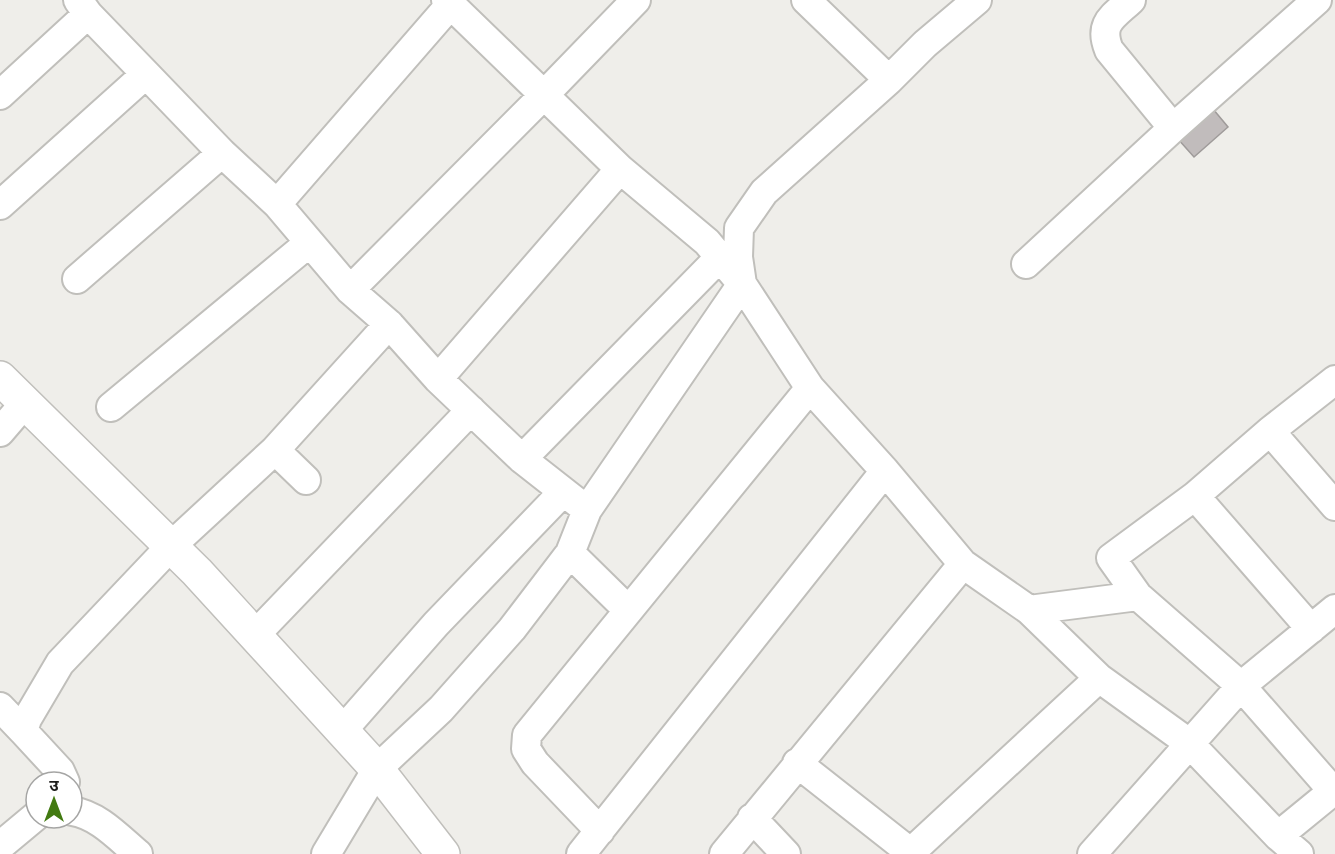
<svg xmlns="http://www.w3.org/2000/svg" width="1335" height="854" viewBox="0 0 1335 854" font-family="'Exo 2','Noto Sans Devanagari',sans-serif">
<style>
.building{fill:#c1bcbc;stroke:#9f9b9a;stroke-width:1.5}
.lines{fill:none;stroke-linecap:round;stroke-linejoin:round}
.minor-casing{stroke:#c0bfbb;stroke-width:32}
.tertiary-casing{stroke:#c0bfbb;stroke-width:36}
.minor{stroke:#fff;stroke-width:28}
.tertiary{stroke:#fff;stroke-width:33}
</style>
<rect width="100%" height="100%" fill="#efeeea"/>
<path class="building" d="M 1213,109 L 1228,127 L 1194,157 L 1178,139 Z"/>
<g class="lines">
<g class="minor-casing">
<path id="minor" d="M 78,0 L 88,14 L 146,74
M 446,0 L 544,95 L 636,0
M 806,0 L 889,80
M 977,0 L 925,44 L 889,80 L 764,192 L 739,228 L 738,257 L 742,284 L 810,388 L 885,471 L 963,564 L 1029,610 L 1138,596 L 1241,686 L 1335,609
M 1131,0 C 1113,17 1098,23 1109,50 L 1173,128
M 0,95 L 88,14
M 277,204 L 450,5
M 0,205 L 146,74 L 222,153 L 277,204 L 350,290 L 389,324 L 438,379 L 522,459 L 587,510 L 742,284 L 707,242 L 620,169 L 438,379
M 1026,264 L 1173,128 L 1317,0
M 77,279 L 222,153
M 350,290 L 544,95 L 620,169
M 111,407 L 309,243
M 1270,431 L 1335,506
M 0,432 L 24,404
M 275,450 L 389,324
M 522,459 L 720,257
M 1195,496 L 1311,629
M 570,553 L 628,610
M 1138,596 L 1111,558 L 1195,496 L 1270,431 L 1335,380
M 1029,610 L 1099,678 L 1189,743 L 1278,836 L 1299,854
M 255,635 L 471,410
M 0,707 L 23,731
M 342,731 L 436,624 L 563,492
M 797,763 L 910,852
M 65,782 L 60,771 L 23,731 L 27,719 L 60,663 L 171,546 L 275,450 L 306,480
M 72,811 C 98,815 118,837 138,854
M 752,818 L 786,854
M 600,831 L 535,763 L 526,749 L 527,735 L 810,388
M 1278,836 L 1333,791
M 0,846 L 36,816
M 326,854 L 377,769 L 441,709 L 512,629 L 570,553 L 587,510
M 581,854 L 885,471
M 724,854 L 963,564
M 909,854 L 1099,678
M 1092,854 L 1241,686 L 1333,791 L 1335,789"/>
</g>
<g class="tertiary-casing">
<path id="tertiary" d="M 0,378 L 197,572 L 377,769 L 443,854"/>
</g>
<use href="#minor" class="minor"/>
<use href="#tertiary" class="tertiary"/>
</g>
<g transform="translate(54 800)"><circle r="28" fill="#ffffff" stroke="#a5a5a4" stroke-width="1.5"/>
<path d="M0-4.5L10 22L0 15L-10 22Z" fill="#427a11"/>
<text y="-9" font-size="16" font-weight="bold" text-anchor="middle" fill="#1e1e1c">उ</text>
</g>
</svg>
